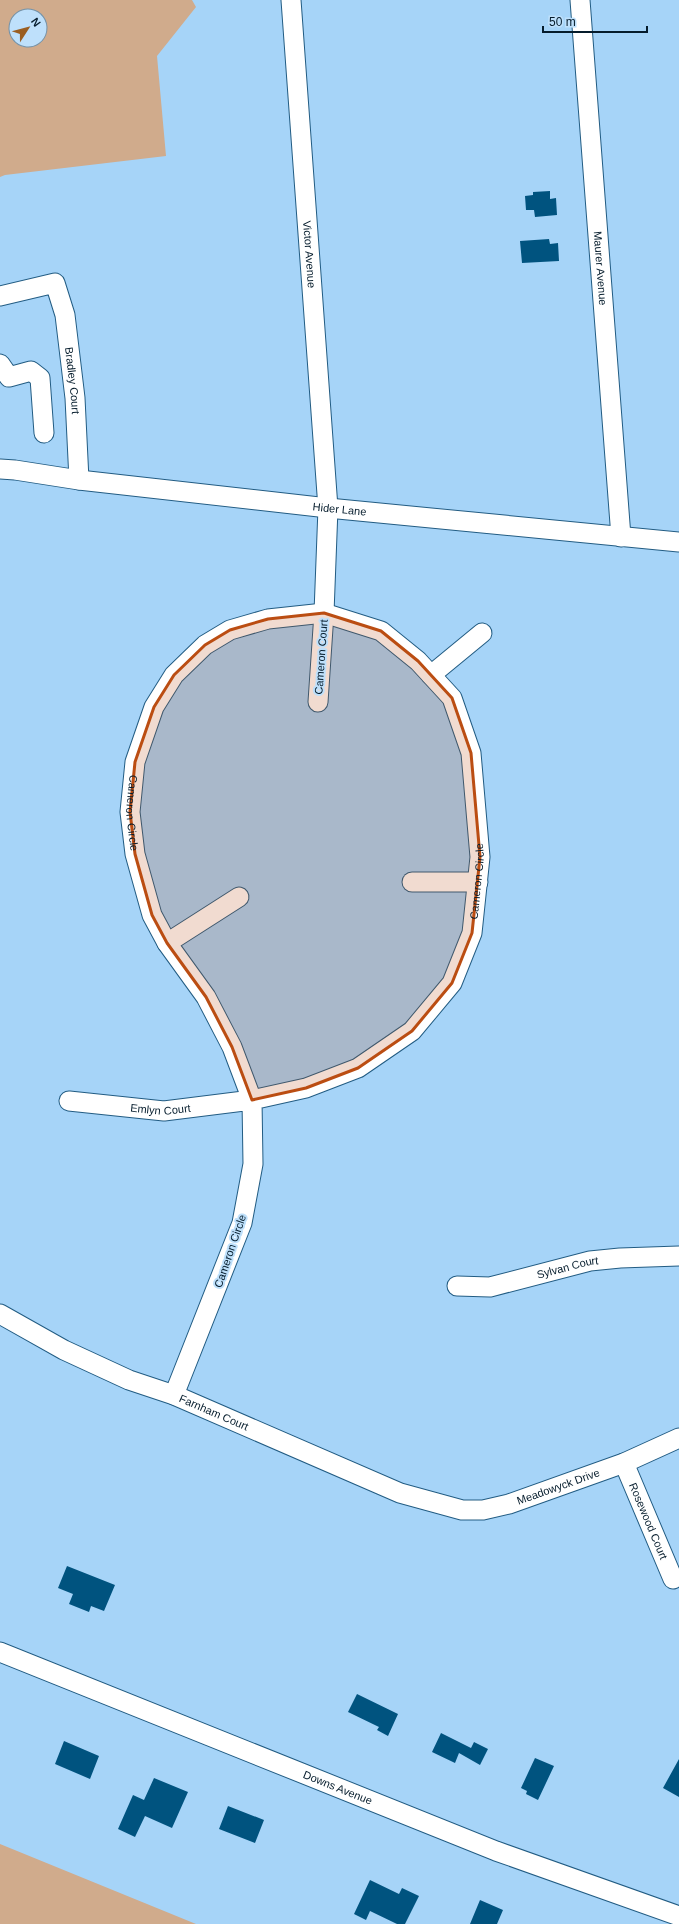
<svg xmlns="http://www.w3.org/2000/svg" width="679" height="1924" viewBox="0 0 679 1924" font-family="Arial,sans-serif">
<style>
.green{fill:#d0ab8c;fill-rule:evenodd}
.building{fill:#00537f}
.lines{fill:none;stroke-linecap:round;stroke-linejoin:round}
.minor-casing{stroke:#225c83;stroke-width:21}
.minor{stroke:#fff;stroke-width:19}
.marked{fill:#bb4d12;fill-opacity:0.2;stroke:#bb4d12;stroke-width:3;stroke-linejoin:round}
.labels{text-anchor:middle;stroke-width:4;stroke-linejoin:round;paint-order:stroke}
.street-label{font-size:11px;fill:#051c2c;stroke:#bee0fb}
</style>
<rect width="100%" height="100%" fill="#a6d4f8"/>
<path class="green" d="M 0,0 L 192,0 L 196,7 L 157,56 L 166,156 L 5,175 L 0,177 ZM 16,16 L 40,16 L 40,40 L 16,40 Z
M 0,1844 L 196,1924 L 0,1924 Z"/>
<path class="building" d="M 550,191 L 550,199 L 556,198 L 557,215 L 535,217 L 534,210 L 526,210 L 525,196 L 533,195 L 533,192 Z
M 549,239 L 550,244 L 558,243 L 559,261 L 522,263 L 520,241 Z
M 67,1566 L 115,1585 L 104,1611 L 91,1606 L 89,1612 L 69,1604 L 73,1594 L 58,1588 Z
M 357,1694 L 398,1714 L 388,1736 L 377,1730 L 379,1727 L 348,1712 Z
M 441,1733 L 471,1748 L 474,1742 L 488,1749 L 480,1765 L 459,1753 L 455,1763 L 432,1752 Z
M 64,1741 L 99,1756 L 90,1779 L 55,1764 Z
M 535,1758 L 554,1766 L 538,1800 L 526,1794 L 527,1791 L 521,1788 Z
M 679,1759 L 679,1797 L 663,1788 Z
M 154,1778 L 188,1792 L 172,1828 L 145,1816 L 135,1837 L 118,1829 L 133,1795 L 144,1800 Z
M 228,1806 L 264,1820 L 255,1843 L 219,1829 Z
M 370,1880 L 399,1894 L 402,1888 L 419,1896 L 405,1924 L 397,1924 L 370,1911 L 366,1920 L 354,1914 Z
M 480,1900 L 503,1910 L 497,1924 L 470,1924 Z"/>
<g class="lines">
<g class="minor-casing">
<g id="minor">
<path id="s1" d="M 291,0 L 328,508 L 324,613 L 318,702"/>
<path id="s2" d="M 580,0 L 621,537"/>
<path id="s3" d="M 0,296 L 55,283 L 65,315 L 75,398 L 79,480"/>
<path d="M 0,364 L 9,377 L 31,371 L 40,378 L 44,433"/>
<path id="s4" d="M 0,469 L 15,470 L 79,480 L 328,508 L 679,542"/>
<path d="M 431,675 L 482,633"/>
<path d="M 412,882 L 478,882"/>
<path d="M 167,943 L 239,897"/>
<path id="s5" d="M 69,1101 L 164,1111 L 252,1100 L 306,1088 L 358,1068 L 412,1031 L 452,983 L 472,933 L 480,857 L 471,753 L 452,698 L 418,661 L 381,631 L 324,613 L 268,619 L 230,630 L 205,645 L 174,675 L 154,707 L 135,762 L 130,812 L 135,854 L 152,915 L 167,943 L 206,997 L 232,1047 L 252,1100 L 253,1164 L 242,1223 L 174,1395"/>
<path id="s6" d="M 457,1286 L 490,1287 L 590,1261 L 620,1258 L 679,1256"/>
<path id="s7" d="M 0,1314 L 64,1350 L 129,1380 L 174,1395 L 400,1493 L 462,1510 L 483,1510 L 509,1504 L 624,1463 L 679,1438"/>
<path id="s8" d="M 624,1463 L 673,1579"/>
<path id="s9" d="M 0,1652 L 496,1851 L 679,1916"/>
</g>
</g>
<use href="#minor" class="minor"/>
</g>
<path class="marked" d="M 324,613 L 381,631 L 418,661 L 452,698 L 471,753 L 480,857 L 472,933 L 452,983 L 412,1031 L 358,1068 L 306,1088 L 252,1100 L 232,1047 L 206,997 L 167,943 L 152,915 L 135,854 L 130,812 L 135,762 L 154,707 L 174,675 L 205,645 L 230,630 L 268,619 Z"/>
<g class="labels">
<g class="street-label">
<text dy="4" stroke="none"><textPath href="#s1" startOffset="255">Victor Avenue</textPath></text>
<text dy="4" stroke="none"><textPath href="#s2" startOffset="269">Maurer Avenue</textPath></text>
<text dy="4" stroke="none"><textPath href="#s3" startOffset="156">Bradley Court</textPath></text>
<text dy="4" stroke="none"><textPath href="#s4" startOffset="342">Hider Lane</textPath></text>
<text transform="translate(321 657) rotate(-86)" y="4">Cameron Court</text>
<text dy="4" stroke="none"><textPath href="#s5" startOffset="1189">Cameron Circle</textPath></text>
<text dy="4" stroke="none"><textPath href="#s5" startOffset="529">Cameron Circle</textPath></text>
<text dy="4" stroke="none"><textPath href="#s5" startOffset="92">Emlyn Court</textPath></text>
<text transform="translate(230 1251) rotate(-71)" y="4">Cameron Circle</text>
<text dy="4" stroke="none"><textPath href="#s6" startOffset="113">Sylvan Court</textPath></text>
<text dy="4" stroke="none"><textPath href="#s7" startOffset="236">Farnham Court</textPath></text>
<text dy="4" stroke="none"><textPath href="#s7" startOffset="603">Meadowyck Drive</textPath></text>
<text dy="4" stroke="none"><textPath href="#s8" startOffset="63">Rosewood Court</textPath></text>
<text dy="4" stroke="none"><textPath href="#s9" startOffset="364">Downs Avenue</textPath></text>
</g>
</g>
<g transform="translate(28 28) rotate(54)"><circle r="19" fill="#bee0fb" stroke="#7492a8"/>
<path d="M0-3L7 15L0 10L-7 15Z" fill="#9a5e21"/>
<text y="-6" font-size="11" font-weight="bold" text-anchor="middle" fill="#051c2c">N</text>
</g>
<path d="M543 26v6h104v-6" fill="none" stroke="#051c2c" stroke-width="2"/>
<text x="549" y="26" font-size="12" fill="#051c2c" stroke="#bee0fb" stroke-width="3" paint-order="stroke">50 m</text>
</svg>
